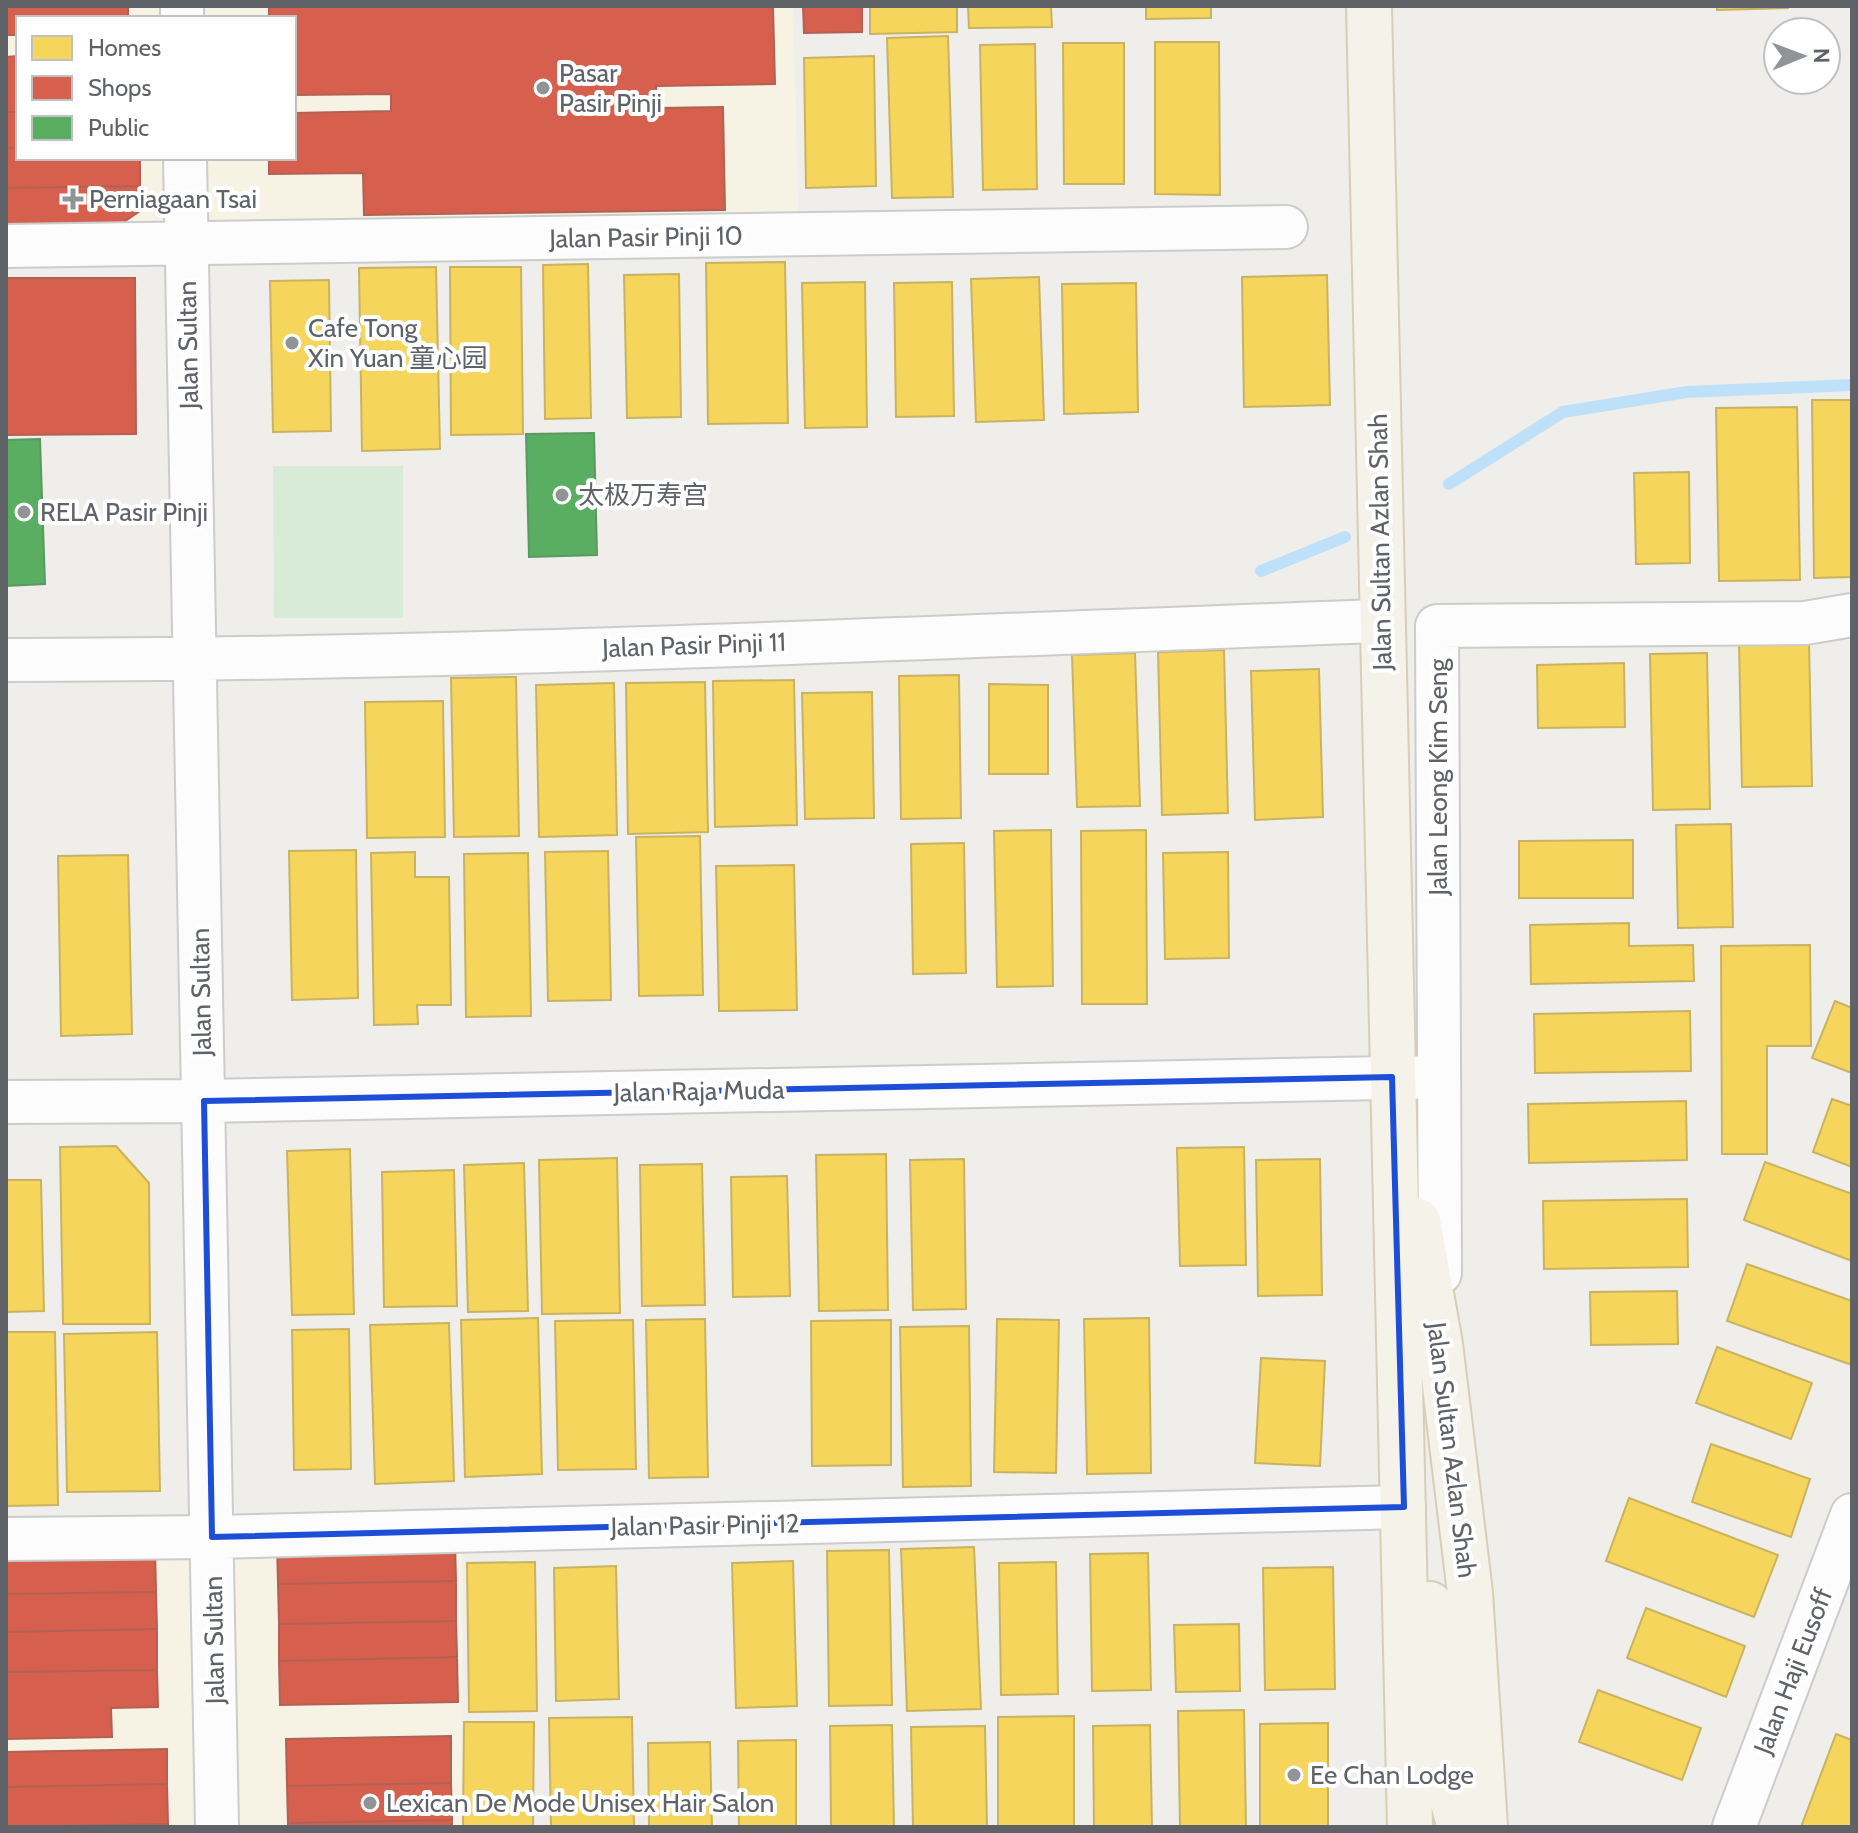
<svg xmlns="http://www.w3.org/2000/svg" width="1858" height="1833" viewBox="0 0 1858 1833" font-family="Cabin,'Noto Sans SC',sans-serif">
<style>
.commercial{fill:#f7f3e4;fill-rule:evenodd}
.green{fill:#d8ebd6}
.homes{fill:#f6d55c;stroke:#c9b360;stroke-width:2}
.shops{fill:#d6604d;stroke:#b26155;stroke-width:2}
.public{fill:#5aae61;stroke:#5c9863;stroke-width:2}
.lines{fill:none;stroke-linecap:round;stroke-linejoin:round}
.stream{stroke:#bfe0f9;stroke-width:12}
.minor-casing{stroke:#cbcccc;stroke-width:46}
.primary-casing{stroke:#d7ceb8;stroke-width:48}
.minor{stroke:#fdfcfc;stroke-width:42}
.primary{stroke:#f4f2e9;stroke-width:44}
.marked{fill:none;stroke:#1d4ed8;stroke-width:6;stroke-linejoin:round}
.poi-dot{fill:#919496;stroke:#fff;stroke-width:3}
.labels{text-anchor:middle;stroke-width:8;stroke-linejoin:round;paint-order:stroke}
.poi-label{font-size:26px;fill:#5f6368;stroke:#fff;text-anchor:start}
.street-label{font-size:26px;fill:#5f6368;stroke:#fff}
</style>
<rect width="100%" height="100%" fill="#efeeea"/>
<path class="commercial" d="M 6,6 L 793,6 L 799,231 L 6,248 ZM 18,18 L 294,18 L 294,158 L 18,158 Z
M 6,1531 L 463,1531 L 461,1827 L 6,1827 Z"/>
<path class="green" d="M 273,466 L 403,466 L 403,618 L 274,618 Z"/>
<path class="homes" d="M 870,6 L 957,6 L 957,32 L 870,34 Z
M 968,6 L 1051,6 L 1052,27 L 969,28 Z
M 1146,6 L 1211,6 L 1211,18 L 1146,19 Z
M 1717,6 L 1788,6 L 1788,8 L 1717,10 Z
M 948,36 L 953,197 L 892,198 L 887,38 Z
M 1155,42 L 1219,42 L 1220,195 L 1155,194 Z
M 1063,43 L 1124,43 L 1124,184 L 1064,184 Z
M 1035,44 L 1037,189 L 983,190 L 980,45 Z
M 874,56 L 876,186 L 806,188 L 804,58 Z
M 785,262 L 788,423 L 708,424 L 706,263 Z
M 588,264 L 591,418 L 545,419 L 543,265 Z
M 436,267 L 440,449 L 362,451 L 359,268 Z
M 450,267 L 521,267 L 523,434 L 451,435 Z
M 679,274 L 681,417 L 627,418 L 624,275 Z
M 1327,275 L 1330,405 L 1244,407 L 1242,277 Z
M 1039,277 L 1044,420 L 976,422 L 971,279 Z
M 329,280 L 331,431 L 273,432 L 270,281 Z
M 865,282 L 867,427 L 805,428 L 802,283 Z
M 952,282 L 954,416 L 896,417 L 894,283 Z
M 1136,283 L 1138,412 L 1064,414 L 1062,284 Z
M 1812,400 L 1852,400 L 1852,577 L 1814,578 Z
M 1797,407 L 1800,580 L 1719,581 L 1716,408 Z
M 1689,472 L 1690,563 L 1636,564 L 1634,473 Z
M 1809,641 L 1812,786 L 1742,787 L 1739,642 Z
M 1224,650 L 1228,813 L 1162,815 L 1158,652 Z
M 1135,653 L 1140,806 L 1077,807 L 1072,655 Z
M 1707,653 L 1710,809 L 1653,810 L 1650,654 Z
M 1624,663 L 1625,727 L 1538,728 L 1537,665 Z
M 1319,669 L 1323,817 L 1255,820 L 1251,671 Z
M 959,675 L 961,818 L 901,819 L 899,676 Z
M 516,677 L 519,836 L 454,837 L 451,678 Z
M 794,680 L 797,825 L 715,827 L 713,681 Z
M 705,682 L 708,832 L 628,834 L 626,683 Z
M 614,683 L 617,835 L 539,837 L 536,685 Z
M 989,684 L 1048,685 L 1048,774 L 989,774 Z
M 872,692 L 874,818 L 805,819 L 802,693 Z
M 443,701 L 445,837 L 367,838 L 365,702 Z
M 1731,824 L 1733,927 L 1678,928 L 1676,825 Z
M 1051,830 L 1053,986 L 997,987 L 994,831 Z
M 1146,830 L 1147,1004 L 1082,1004 L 1081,831 Z
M 700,836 L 703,995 L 639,996 L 636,837 Z
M 1633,840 L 1633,898 L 1519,898 L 1519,841 Z
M 964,843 L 966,973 L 913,974 L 911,844 Z
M 356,850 L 358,998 L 292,1000 L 289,851 Z
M 608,851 L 611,1000 L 548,1001 L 545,852 Z
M 415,852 L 415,877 L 449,877 L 451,1005 L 417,1005 L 418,1024 L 374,1025 L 371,853 Z
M 1228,852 L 1229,958 L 1165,959 L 1163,853 Z
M 528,853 L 531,1016 L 466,1017 L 464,854 Z
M 128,855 L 132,1034 L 61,1036 L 58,856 Z
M 794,865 L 797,1010 L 719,1011 L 716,866 Z
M 1629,923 L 1629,946 L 1693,945 L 1694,981 L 1531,984 L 1530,925 Z
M 1810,945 L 1811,1046 L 1767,1046 L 1767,1154 L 1722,1154 L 1721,946 Z
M 1835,1001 L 1852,1008 L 1852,1073 L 1812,1058 Z
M 1690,1011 L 1691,1071 L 1535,1073 L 1534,1014 Z
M 1832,1099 L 1852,1106 L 1852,1167 L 1813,1152 Z
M 1686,1101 L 1687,1160 L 1529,1163 L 1528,1104 Z
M 116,1146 L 149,1183 L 150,1324 L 63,1324 L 60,1147 Z
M 1244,1147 L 1246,1265 L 1180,1266 L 1177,1148 Z
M 350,1149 L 354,1314 L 292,1315 L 287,1151 Z
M 886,1154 L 888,1310 L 819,1311 L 816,1155 Z
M 617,1158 L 620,1313 L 542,1314 L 539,1160 Z
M 964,1159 L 966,1309 L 913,1310 L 910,1160 Z
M 1320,1159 L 1322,1295 L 1258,1296 L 1256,1160 Z
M 1765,1162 L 1852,1194 L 1852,1261 L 1744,1220 Z
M 524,1163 L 528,1311 L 468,1312 L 464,1165 Z
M 702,1164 L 705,1305 L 642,1306 L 640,1165 Z
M 454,1170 L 457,1306 L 384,1307 L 382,1172 Z
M 787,1176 L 790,1296 L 733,1297 L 731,1177 Z
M 6,1180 L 41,1180 L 44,1311 L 6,1312 Z
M 1687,1199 L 1688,1267 L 1544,1269 L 1543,1201 Z
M 1747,1264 L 1852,1301 L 1852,1365 L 1727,1321 Z
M 1677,1291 L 1678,1344 L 1591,1345 L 1590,1292 Z
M 538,1318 L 542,1474 L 465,1477 L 461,1320 Z
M 1149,1318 L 1151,1473 L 1087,1474 L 1084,1319 Z
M 705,1319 L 708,1477 L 649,1478 L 646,1320 Z
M 997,1319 L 1059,1320 L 1056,1473 L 994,1472 Z
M 633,1320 L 636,1469 L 558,1470 L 555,1321 Z
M 891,1320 L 891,1465 L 812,1466 L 811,1321 Z
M 449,1323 L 454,1481 L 375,1484 L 370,1325 Z
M 969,1326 L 971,1486 L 903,1487 L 900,1327 Z
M 349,1329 L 351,1469 L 294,1470 L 292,1330 Z
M 6,1332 L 55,1332 L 58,1505 L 6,1506 Z
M 157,1332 L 160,1491 L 67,1492 L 64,1334 Z
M 1717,1347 L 1812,1383 L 1791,1439 L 1696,1403 Z
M 1261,1358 L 1325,1361 L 1320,1466 L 1255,1463 Z
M 1711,1444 L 1810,1479 L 1791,1537 L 1692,1502 Z
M 1629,1498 L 1778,1555 L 1754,1617 L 1606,1561 Z
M 974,1547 L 981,1709 L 907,1711 L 901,1549 Z
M 889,1550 L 892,1705 L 829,1706 L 827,1551 Z
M 1148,1553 L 1151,1690 L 1092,1691 L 1090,1554 Z
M 793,1561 L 797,1706 L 736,1708 L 732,1563 Z
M 535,1562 L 537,1711 L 469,1712 L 467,1563 Z
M 1056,1562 L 1058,1694 L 1001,1695 L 999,1563 Z
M 616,1566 L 619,1699 L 556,1701 L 554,1568 Z
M 1333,1567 L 1335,1689 L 1265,1690 L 1263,1568 Z
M 1646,1608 L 1745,1646 L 1726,1697 L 1627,1658 Z
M 1239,1624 L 1240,1691 L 1176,1692 L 1174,1625 Z
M 1598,1690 L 1701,1728 L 1682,1780 L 1579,1742 Z
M 1244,1710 L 1246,1827 L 1180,1827 L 1178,1711 Z
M 1074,1716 L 1074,1827 L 998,1827 L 998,1717 Z
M 632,1717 L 634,1827 L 551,1827 L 549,1718 Z
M 464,1722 L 534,1722 L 533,1827 L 463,1827 Z
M 1328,1723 L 1328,1827 L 1260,1827 L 1260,1724 Z
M 892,1725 L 894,1827 L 831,1827 L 830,1726 Z
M 1150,1725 L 1152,1827 L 1094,1827 L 1093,1726 Z
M 985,1726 L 987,1827 L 913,1827 L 911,1727 Z
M 1836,1734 L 1852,1740 L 1852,1827 L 1801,1827 Z
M 796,1740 L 796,1827 L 739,1827 L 738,1741 Z
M 710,1742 L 712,1827 L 649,1827 L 648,1743 Z"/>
<path class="shops" d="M 6,6 L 128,6 L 128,18 L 18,18 L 18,35 L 6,35 Z
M 269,6 L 773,6 L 775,84 L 656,86 L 657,108 L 723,107 L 725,210 L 364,215 L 363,173 L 269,174 L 269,158 L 294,158 L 294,113 L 391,111 L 391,94 L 294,95 L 294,18 L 269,18 Z
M 803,6 L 862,6 L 862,32 L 804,33 Z
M 18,56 L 18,112 L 6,112 L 6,57 Z
M 6,112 L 18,112 L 18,148 L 6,148 Z
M 6,148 L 18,148 L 18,158 L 140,158 L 140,186 L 6,188 Z
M 140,186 L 140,211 L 106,234 L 6,234 L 6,188 Z
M 6,278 L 135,278 L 136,434 L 6,435 Z
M 455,1542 L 456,1581 L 278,1584 L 277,1545 Z
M 155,1548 L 156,1592 L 6,1594 L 6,1550 Z
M 456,1581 L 456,1621 L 279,1624 L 278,1584 Z
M 156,1592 L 157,1629 L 6,1632 L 6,1594 Z
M 456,1621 L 457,1657 L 279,1661 L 279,1624 Z
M 157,1629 L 157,1670 L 6,1672 L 6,1632 Z
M 457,1657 L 458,1702 L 280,1705 L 279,1661 Z
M 157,1670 L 158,1707 L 111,1708 L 112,1737 L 6,1739 L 6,1672 Z
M 451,1736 L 451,1783 L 287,1786 L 286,1739 Z
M 167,1749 L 167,1784 L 6,1787 L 6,1752 Z
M 451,1783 L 452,1820 L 288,1823 L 287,1786 Z
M 167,1784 L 168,1824 L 6,1827 L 6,1787 Z
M 452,1820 L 452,1827 L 288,1827 L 288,1823 Z
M 168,1824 L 168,1827 L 6,1827 Z"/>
<path class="public" d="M 594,433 L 597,555 L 529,557 L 526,434 Z
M 40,439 L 45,584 L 6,586 L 6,440 Z"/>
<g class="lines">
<path class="stream" d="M 1449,484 L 1563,412 L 1687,392 L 1852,385
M 1261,571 L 1345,537"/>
<g class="minor-casing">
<path id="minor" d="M 182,6 L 182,18
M 185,158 L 217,1827
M 6,246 L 1286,227
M 6,660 C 464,660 923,637 1381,621
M 6,1102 L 204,1101 L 1439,1077
M 1440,1273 L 1437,626 L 1805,623 L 1852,615
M 6,1539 L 212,1537 L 1404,1507
M 1734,1827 L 1852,1515"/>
</g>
<g class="primary-casing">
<path id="primary" d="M 1369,6 L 1410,1827
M 1418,1221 L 1440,1344 L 1470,1593 L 1485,1827
M 1430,1604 L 1449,1789 L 1460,1827"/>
</g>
<use href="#minor" class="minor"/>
<use href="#primary" class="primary"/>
</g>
<path class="marked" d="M 1392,1077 L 1404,1507 L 212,1537 L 204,1101 Z"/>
<g class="poi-dot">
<circle cx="543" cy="88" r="8"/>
<path d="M69 187h8v8h8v8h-8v8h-8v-8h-8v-8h8z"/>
<circle cx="292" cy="343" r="8"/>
<circle cx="562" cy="495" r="8"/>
<circle cx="24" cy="512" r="8"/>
<circle cx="1294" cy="1775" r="8"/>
<circle cx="370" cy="1803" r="8"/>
</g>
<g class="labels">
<g class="poi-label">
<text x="559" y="82">Pasar<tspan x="559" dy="30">Pasir Pinji</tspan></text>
<text x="89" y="208">Perniagaan Tsai</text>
<text x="308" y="337">Cafe Tong<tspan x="308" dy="30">Xin Yuan 童心园</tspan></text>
<text x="578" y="504">太极万寿宫</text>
<text x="40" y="521">RELA Pasir Pinji</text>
<text x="1310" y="1784">Ee Chan Lodge</text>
<text x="386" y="1812">Lexican De Mode Unisex Hair Salon</text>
</g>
<g class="street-label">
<text transform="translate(646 237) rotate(-1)" y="9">Jalan Pasir Pinji 10</text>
<text transform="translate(188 345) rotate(-91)" y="9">Jalan Sultan</text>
<text transform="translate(1380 542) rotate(-91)" y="9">Jalan Sultan Azlan Shah</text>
<text transform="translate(694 645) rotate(-2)" y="9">Jalan Pasir Pinji 11</text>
<text transform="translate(1438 777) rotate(-90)" y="9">Jalan Leong Kim Seng</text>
<text transform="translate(201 992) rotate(-91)" y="9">Jalan Sultan</text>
<text transform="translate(699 1091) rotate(-1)" y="9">Jalan Raja Muda</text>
<text transform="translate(1452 1450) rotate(83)" y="9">Jalan Sultan Azlan Shah</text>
<text transform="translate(705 1525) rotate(-1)" y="9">Jalan Pasir Pinji 12</text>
<text transform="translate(214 1640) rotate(-91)" y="9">Jalan Sultan</text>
<text transform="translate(1793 1671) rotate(-69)" y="9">Jalan Haji Eusoff</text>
</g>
</g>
<rect width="1858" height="1833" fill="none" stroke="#5f6368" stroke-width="16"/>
<rect x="16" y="16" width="280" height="144" fill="#ffffff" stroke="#bfc1c3" stroke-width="2"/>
<rect x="32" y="36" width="40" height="24" fill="#f6d55c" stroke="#bfc1c3" stroke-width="2"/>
<text x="88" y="56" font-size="24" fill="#5f6368">Homes</text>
<rect x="32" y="76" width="40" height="24" fill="#d6604d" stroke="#bfc1c3" stroke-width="2"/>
<text x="88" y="96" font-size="24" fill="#5f6368">Shops</text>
<rect x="32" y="116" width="40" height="24" fill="#5aae61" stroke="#bfc1c3" stroke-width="2"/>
<text x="88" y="136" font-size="24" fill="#5f6368">Public</text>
<g transform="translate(1802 56) rotate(89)"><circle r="38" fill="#ffffff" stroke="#bfc1c3" stroke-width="2"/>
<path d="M0-6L14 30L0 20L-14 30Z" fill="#919496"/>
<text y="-12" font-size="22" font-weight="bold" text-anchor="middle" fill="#5f6368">N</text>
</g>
</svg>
